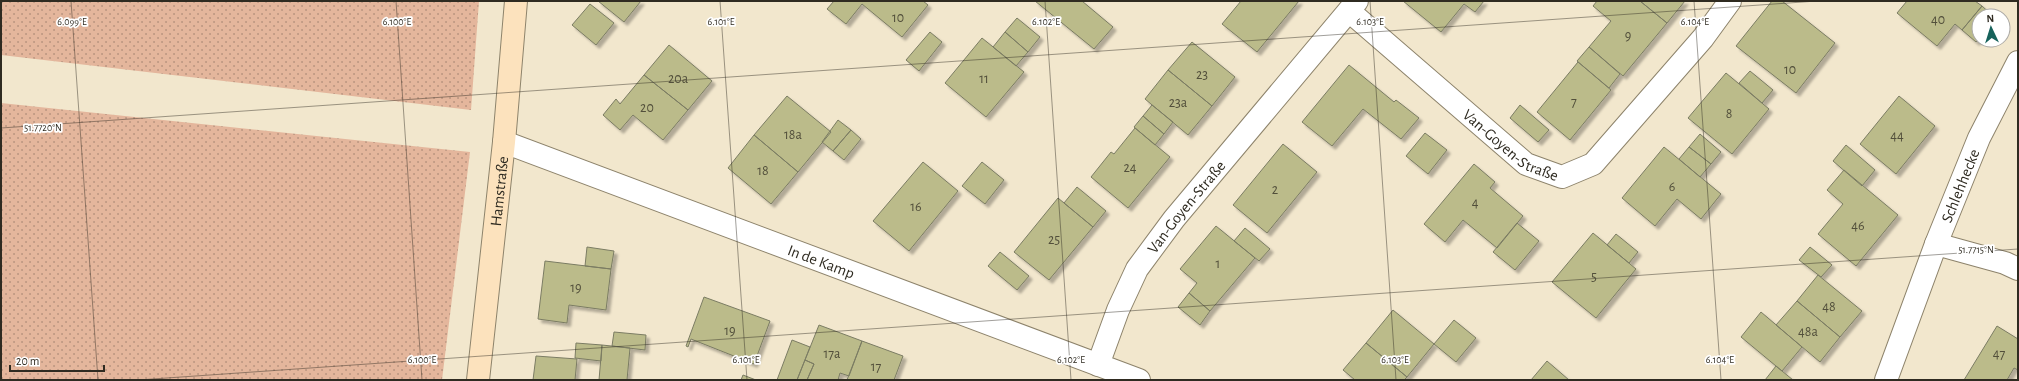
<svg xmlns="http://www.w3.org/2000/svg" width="2019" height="381" viewBox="0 0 2019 381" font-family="'Alegreya Sans',sans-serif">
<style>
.grass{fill:url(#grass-dots)}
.building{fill:#bbbb8a;stroke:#7b7c63;filter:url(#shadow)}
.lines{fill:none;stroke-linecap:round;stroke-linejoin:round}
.street-casing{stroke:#8d836b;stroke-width:24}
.secondary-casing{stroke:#8d836b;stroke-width:24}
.street{stroke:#fff;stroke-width:22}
.secondary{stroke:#fce2bd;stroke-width:22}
.ticks{fill:none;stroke:#2f2b21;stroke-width:1;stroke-opacity:0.45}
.labels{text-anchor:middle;stroke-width:3.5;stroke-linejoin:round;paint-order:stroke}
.number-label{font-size:14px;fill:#524f3b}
.street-label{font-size:16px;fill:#2f2b21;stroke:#fff}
.ticks-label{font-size:10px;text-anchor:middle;fill:#2f2b21;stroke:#fff;stroke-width:3.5;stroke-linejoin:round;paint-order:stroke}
</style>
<defs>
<pattern id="grass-dots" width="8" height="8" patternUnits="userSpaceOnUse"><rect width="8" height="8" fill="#e4b69c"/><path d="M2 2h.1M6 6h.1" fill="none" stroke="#b9947f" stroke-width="1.8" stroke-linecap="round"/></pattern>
<filter id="shadow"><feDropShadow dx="3.5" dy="3.5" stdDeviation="1" flood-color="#0004"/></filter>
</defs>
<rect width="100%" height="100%" fill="#f2e7cd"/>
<path class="grass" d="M 1,1 L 479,1 L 471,110 L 1,55 Z
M 1,103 L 470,152 L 442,380 L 1,380 Z"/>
<path class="building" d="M 598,1 L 641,1 L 624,22 Z
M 834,1 L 923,1 L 928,5 L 902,37 L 862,4 L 846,24 L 827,9 Z
M 1035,1 L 1082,1 L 1113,27 L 1094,49 Z
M 1241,1 L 1299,1 L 1257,52 L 1222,24 Z
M 1403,1 L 1484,1 L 1475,12 L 1464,4 L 1441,32 Z
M 1597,1 L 1640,1 L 1667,23 L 1623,76 L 1589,47 L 1611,21 L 1593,6 Z
M 1640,1 L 1685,1 L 1667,23 Z
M 1772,1 L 1782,1 L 1835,43 L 1796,93 L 1736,46 Z
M 1907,1 L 1975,1 L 1982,6 L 1962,30 L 1955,24 L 1937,46 L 1897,13 Z
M 590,4 L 614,23 L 596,45 L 572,25 Z
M 1982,6 L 1993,16 L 1979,16 L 1979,39 L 1976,42 L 1962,30 Z
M 1017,18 L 1040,37 L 1028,52 L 1005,32 Z
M 930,32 L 942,42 L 919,71 L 906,60 Z
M 1005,32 L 1028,52 L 1016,66 L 993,47 Z
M 982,38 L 1024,72 L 986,117 L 945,83 Z
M 1192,42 L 1235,77 L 1212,106 L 1168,70 Z
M 669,45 L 712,81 L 688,110 L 644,75 Z
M 1589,47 L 1620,74 L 1609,88 L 1577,61 Z
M 1578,62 L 1611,90 L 1570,140 L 1537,112 Z
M 1349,65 L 1394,102 L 1396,100 L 1419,118 L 1401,139 L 1363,109 L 1332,146 L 1302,122 Z
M 1168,70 L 1212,106 L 1188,135 L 1145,99 Z
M 1750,71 L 1773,90 L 1762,103 L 1739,83 Z
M 1726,73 L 1769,109 L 1732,154 L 1688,118 Z
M 644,75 L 688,110 L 663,140 L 633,115 L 620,130 L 603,115 L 616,99 L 620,104 Z
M 787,96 L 831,132 L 798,172 L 754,135 Z
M 1899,96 L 1935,126 L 1896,174 L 1860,144 Z
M 1152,105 L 1173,122 L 1164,134 L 1143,116 Z
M 1520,105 L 1549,130 L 1538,142 L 1510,118 Z
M 1143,116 L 1164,134 L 1155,145 L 1134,127 Z
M 838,120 L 851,130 L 833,151 L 822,142 Z
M 1135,128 L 1170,157 L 1128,208 L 1091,177 L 1111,152 L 1114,154 Z
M 851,130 L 861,139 L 844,160 L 833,151 Z
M 1425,133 L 1447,150 L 1428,174 L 1406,156 Z
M 1700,134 L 1721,152 L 1711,164 L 1689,147 Z
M 754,135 L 798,172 L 771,204 L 728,168 Z
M 1283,144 L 1317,172 L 1267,233 L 1233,205 Z
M 1846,145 L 1875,170 L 1862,186 L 1833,161 Z
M 1664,147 L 1721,194 L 1701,219 L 1677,199 L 1655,226 L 1622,198 Z
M 1689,147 L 1711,164 L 1700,177 L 1679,159 Z
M 923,162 L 958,191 L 909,251 L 873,221 Z
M 982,162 L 1004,180 L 985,204 L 962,186 Z
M 1474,164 L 1495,182 L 1490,188 L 1523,216 L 1497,248 L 1463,220 L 1445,242 L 1424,224 Z
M 1844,170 L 1898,215 L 1856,266 L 1818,234 L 1843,204 L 1827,190 Z
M 1077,187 L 1106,211 L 1093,227 L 1064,203 Z
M 1058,198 L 1093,227 L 1049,280 L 1014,252 Z
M 1517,223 L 1539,241 L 1515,270 L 1493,252 Z
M 1216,226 L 1255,258 L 1210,311 L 1189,293 L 1197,283 L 1180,269 Z
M 1245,228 L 1270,249 L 1259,261 L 1234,241 Z
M 1593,233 L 1636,269 L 1596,318 L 1552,282 Z
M 1616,234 L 1638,252 L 1629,263 L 1607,245 Z
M 587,247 L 614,251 L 611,269 L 585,266 Z
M 1810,247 L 1832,265 L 1821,277 L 1799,260 Z
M 1000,252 L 1029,276 L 1017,290 L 988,266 Z
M 545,261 L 611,269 L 606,310 L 569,305 L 567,323 L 538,319 Z
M 1818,275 L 1862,311 L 1840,337 L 1797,301 Z
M 1189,293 L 1210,311 L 1200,325 L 1178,307 Z
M 704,297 L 770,321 L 754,364 L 691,339 L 688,347 L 686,346 Z
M 1797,301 L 1840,337 L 1820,362 L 1776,325 Z
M 1393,310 L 1434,344 L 1407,377 L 1366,343 Z
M 1761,312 L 1802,347 L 1782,371 L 1741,337 Z
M 1454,320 L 1476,338 L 1456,362 L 1434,344 Z
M 819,325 L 862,341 L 849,376 L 840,373 L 838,380 L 807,380 L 814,364 L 805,360 Z
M 1997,326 L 2018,339 L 2018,370 L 2014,368 L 2007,380 L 1964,380 Z
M 614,332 L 646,335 L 645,350 L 612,346 Z
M 792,340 L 810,347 L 797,380 L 777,380 Z
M 862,341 L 903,356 L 894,380 L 847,380 Z
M 576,343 L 602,345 L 601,361 L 575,358 Z
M 1366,343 L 1407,377 L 1404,380 L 1355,380 L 1343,370 Z
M 602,345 L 630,348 L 627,380 L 599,380 Z
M 536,356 L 577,359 L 575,380 L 533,380 Z
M 805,360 L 814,364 L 807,380 L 797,380 Z
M 1547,361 L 1569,380 L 1531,380 Z
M 1776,366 L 1782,371 L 1793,380 L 1765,380 Z
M 743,375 L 756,380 L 741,380 Z"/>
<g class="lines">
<g class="street-casing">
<g id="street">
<path id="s1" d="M 1349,11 L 1526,164 L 1562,177 L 1593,164 L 1703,38 L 1730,1"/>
<path id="s2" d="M 504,142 L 1139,380"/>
<path d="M 1936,244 L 2005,263 L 2018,269"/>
<path id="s3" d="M 1098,365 L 1118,310 L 1137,269 L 1174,219 L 1357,1"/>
<path id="s4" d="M 1886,380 L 1936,244 L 1979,138 L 2018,62"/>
</g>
</g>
<g class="secondary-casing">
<g id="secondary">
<path id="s5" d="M 478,380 L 504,142 L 516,1"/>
</g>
</g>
<use href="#street" class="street"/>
<use href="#secondary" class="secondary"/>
</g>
<path class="ticks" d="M 71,1 L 98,380M 396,1 L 422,380M 720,1 L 747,380M 1045,1 L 1071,380M 1370,1 L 1396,380M 1694,1 L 1721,380M 1,128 L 1817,1M 138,380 L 2018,249"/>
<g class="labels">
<g class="number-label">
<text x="898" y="22">10</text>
<text x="1938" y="24">40</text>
<text x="1628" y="40">9</text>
<text x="1790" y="74">10</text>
<text x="1202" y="79">23</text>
<text x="678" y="83">20a</text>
<text x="984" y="83">11</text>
<text x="1574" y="106">7</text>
<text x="1178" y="107">23a</text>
<text x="647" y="112">20</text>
<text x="1729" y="118">8</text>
<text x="793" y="139">18a</text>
<text x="1897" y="140">44</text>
<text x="1130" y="172">24</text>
<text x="763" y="175">18</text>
<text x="1672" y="191">6</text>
<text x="1275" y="194">2</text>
<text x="1475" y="207">4</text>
<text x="916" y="211">16</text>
<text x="1858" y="230">46</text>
<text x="1054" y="244">25</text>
<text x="1218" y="268">1</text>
<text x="1594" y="281">5</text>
<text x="576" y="292">19</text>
<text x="1829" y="311">48</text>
<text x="730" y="335">19</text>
<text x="1808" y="336">48a</text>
<text x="832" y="358">17a</text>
<text x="1999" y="358">47</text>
<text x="876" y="371">17</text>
</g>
<g class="street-label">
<text dy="6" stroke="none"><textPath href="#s1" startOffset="211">Van-Goyen-Straße</textPath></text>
<text dy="6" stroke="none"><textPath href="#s4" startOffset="208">Schlehhecke</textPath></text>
<text dy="6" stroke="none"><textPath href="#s5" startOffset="190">Hamstraße</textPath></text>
<text dy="6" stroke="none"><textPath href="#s3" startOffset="183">Van-Goyen-Straße</textPath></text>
<text dy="6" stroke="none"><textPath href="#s2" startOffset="339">In de Kamp</textPath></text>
</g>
</g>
<g class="ticks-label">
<text x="72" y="25">6.099°E</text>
<text x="397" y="25">6.100°E</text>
<text x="721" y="25">6.101°E</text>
<text x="1046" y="25">6.102°E</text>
<text x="1370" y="25">6.103°E</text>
<text x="1695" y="25">6.104°E</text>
<text x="43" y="131">51.7720°N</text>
<text x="1976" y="253">51.7715°N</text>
<text x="422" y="363">6.100°E</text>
<text x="746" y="363">6.101°E</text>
<text x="1071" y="363">6.102°E</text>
<text x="1395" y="363">6.103°E</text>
<text x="1720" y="363">6.104°E</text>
</g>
<rect width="2019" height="381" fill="none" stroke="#2f2b21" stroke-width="4"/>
<g transform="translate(1991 28) rotate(356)"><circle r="19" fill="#ffffff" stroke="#acaaa6"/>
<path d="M0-3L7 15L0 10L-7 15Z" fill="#16625b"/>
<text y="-6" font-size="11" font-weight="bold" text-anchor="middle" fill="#2f2b21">N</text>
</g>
<path d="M10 365v6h94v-6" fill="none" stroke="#2f2b21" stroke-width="2"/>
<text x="16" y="365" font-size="12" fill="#2f2b21" stroke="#ffffff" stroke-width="3" paint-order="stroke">20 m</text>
</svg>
